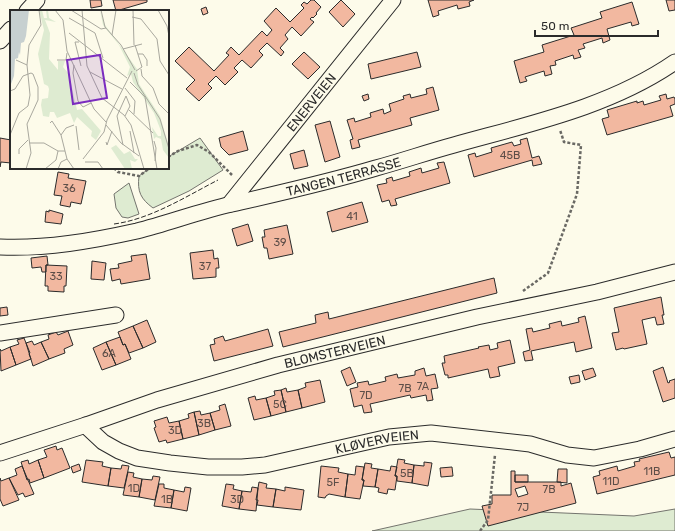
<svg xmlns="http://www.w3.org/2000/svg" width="675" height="531" viewBox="0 0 675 531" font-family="Rubik,sans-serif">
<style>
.green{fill:#deebd1;stroke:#74746e}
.building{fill:#f2b8a0;stroke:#2b2b2b;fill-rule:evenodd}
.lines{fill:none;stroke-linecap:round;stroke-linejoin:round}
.minor-casing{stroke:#2b2b2b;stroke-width:17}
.path{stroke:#6a6964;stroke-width:2.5;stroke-dasharray:3 2;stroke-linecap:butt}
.minor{stroke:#fdfbea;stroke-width:15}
.fence{stroke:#2b2b2b;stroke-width:1;stroke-dasharray:5 2;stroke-linecap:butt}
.labels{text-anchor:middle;stroke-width:3;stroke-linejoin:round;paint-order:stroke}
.number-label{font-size:11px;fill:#5d4e48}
.street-label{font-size:13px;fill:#2b2b2b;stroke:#fdfbea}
.inset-road{fill:none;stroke:#a9a89e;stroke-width:1}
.view{fill:#7b2cbf;fill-opacity:0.15;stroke:#7b2cbf;stroke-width:2}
.inset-edge{fill:none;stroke:#2b2b2b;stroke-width:2}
</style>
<rect width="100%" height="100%" fill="#fdfbea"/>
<path class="green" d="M 200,138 L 223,170 L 189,191 L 153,208 C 141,199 137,192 139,176 L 150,168 L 168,168 L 168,157 Z
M 129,183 L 139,214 L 128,218 L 122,217 L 116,208 L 114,194 Z
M 470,509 L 634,516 L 675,509 L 675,531 L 372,531 Z"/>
<path class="building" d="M 90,0 L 101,0 L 102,6 L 91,8 Z
M 113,0 L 147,0 L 147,2 L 116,11 Z
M 311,0 L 314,0 L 321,7 L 316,13 L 317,14 L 313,18 L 312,17 L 310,19 L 314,22 L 301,36 L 292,27 L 285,35 L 288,39 L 280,48 L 284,52 L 281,56 L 267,43 L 259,51 L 263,55 L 251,68 L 242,60 L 234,68 L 238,72 L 225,85 L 216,76 L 208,84 L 212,88 L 199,101 L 186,89 L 195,80 L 175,61 L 189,47 L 214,71 L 229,55 L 226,53 L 231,47 L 239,55 L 262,31 L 267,36 L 272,30 L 264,21 L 276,8 L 290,22 L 304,8 L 301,5 L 304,2 L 307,4 Z
M 341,0 L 355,14 L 343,27 L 329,12 Z
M 428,0 L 474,0 L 469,2 L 470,6 L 458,9 L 457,5 L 438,11 L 439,15 L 433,17 Z
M 666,0 L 675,0 L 675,10 L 669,11 Z
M 632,2 L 639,24 L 632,26 L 631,22 L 607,29 L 610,40 L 603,43 L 602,38 L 583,44 L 585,48 L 578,50 L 581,57 L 574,59 L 573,55 L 555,61 L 556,65 L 550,66 L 552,74 L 545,76 L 544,71 L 525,77 L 527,81 L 520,83 L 514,61 L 544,52 L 542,45 L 574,35 L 571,28 L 602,18 L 600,12 Z
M 206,7 L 208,13 L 203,15 L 201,9 Z
M 304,52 L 320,67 L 308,79 L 292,64 Z
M 417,52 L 421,67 L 371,79 L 368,64 Z
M 433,87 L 439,110 L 410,118 L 412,125 L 358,140 L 360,147 L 352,149 L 350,140 L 353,139 L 347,120 L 354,118 L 355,122 L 371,117 L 370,113 L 383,109 L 384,114 L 391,111 L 389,104 L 404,99 L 403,96 L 410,94 L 411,98 L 427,94 L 426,89 Z
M 368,94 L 369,99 L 364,101 L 362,96 Z
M 666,94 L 667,99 L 674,97 L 675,99 L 675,104 L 670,106 L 673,116 L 607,135 L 602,119 L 609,117 L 607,110 L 637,101 L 637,103 L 643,101 L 644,105 L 661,100 L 659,96 Z
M 330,121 L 340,157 L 325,162 L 315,125 Z
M 243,131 L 248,150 L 229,155 L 221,147 L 219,138 Z
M 0,138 L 11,140 L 11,163 L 1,162 L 0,167 Z
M 527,138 L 532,158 L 539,156 L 542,164 L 533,166 L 532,160 L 474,177 L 468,155 L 475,153 L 476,157 L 492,152 L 491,148 L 512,142 L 514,146 L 521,144 L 520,140 Z
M 304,150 L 308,166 L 294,169 L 290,154 Z
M 444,162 L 450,183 L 395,199 L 397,205 L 391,206 L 389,200 L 382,202 L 377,185 L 387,183 L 386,179 L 392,177 L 393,181 L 410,176 L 409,172 L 421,168 L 422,173 L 439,168 L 437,163 Z
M 58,172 L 69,174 L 68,178 L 86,181 L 81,204 L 71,202 L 70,207 L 60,205 L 62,196 L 54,195 Z
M 362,202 L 368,222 L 332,232 L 327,212 Z
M 49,210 L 63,214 L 61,224 L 45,222 L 46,211 L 49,212 Z
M 248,224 L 253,241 L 237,246 L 232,229 Z
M 287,225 L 293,254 L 269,259 L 267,248 L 264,248 L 262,237 L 265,237 L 264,230 Z
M 213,250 L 214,259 L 218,258 L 219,268 L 216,268 L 216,277 L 193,279 L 190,253 Z
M 146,254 L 150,279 L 121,284 L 120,279 L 112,281 L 110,269 L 119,268 L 118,264 L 132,261 L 131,256 Z
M 47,256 L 48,265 L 46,265 L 46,272 L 42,272 L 41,267 L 32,268 L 31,258 Z
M 92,261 L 106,263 L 104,280 L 91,279 Z
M 46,265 L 67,266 L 66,286 L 64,286 L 64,292 L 48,291 L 48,286 L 45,286 Z
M 494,278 L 497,293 L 283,347 L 279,332 L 316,323 L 315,315 L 328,312 L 329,319 Z
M 661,297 L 664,315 L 662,315 L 664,324 L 657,325 L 655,317 L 642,320 L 647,344 L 624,349 L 623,348 L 616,350 L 612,333 L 619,332 L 614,308 Z
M 7,307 L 8,315 L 0,316 L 0,308 Z
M 585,316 L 592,348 L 576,352 L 574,342 L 531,351 L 533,360 L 525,361 L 523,352 L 530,350 L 526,329 L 532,328 L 533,332 L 550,328 L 549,324 L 561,321 L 562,326 L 579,322 L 578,318 Z
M 147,320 L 156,342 L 143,348 L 133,326 Z
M 133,326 L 143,348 L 129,353 L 125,344 L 123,345 L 118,332 Z
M 268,329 L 273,346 L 214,361 L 210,345 L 215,344 L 214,339 L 223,336 L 225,341 Z
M 68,331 L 73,345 L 64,349 L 65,353 L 49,359 L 41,342 L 49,339 L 48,335 L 56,332 L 58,335 Z
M 120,337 L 123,345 L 125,344 L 131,359 L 116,365 L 106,342 Z
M 24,338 L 30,353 L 29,354 L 31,359 L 16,365 L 10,347 L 19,344 L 17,340 Z
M 510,340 L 515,363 L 498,367 L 500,376 L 490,378 L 488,369 L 448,378 L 448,375 L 445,375 L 442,363 L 445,363 L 444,356 L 479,348 L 478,347 L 489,345 L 490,350 L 498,348 L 497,343 Z
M 32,341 L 34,345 L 41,342 L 49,359 L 33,366 L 26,343 Z
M 106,342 L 116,365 L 102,370 L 93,348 Z
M 10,347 L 16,365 L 1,371 L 0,349 L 1,351 Z
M 350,367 L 356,382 L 347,386 L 341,371 Z
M 663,367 L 668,383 L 670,382 L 669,381 L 675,379 L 675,398 L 663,402 L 653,371 Z
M 424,368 L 426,376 L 435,374 L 438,388 L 431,389 L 433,400 L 427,401 L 426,395 L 411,398 L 410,395 L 370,404 L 372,412 L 364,413 L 362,405 L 354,407 L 350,389 L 358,387 L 357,383 L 368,381 L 369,385 L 386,381 L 385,377 L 397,374 L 398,378 L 415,375 L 415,371 Z
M 593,368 L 596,376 L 585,380 L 582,371 Z
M 579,375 L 580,382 L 571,384 L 569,377 Z
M 320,380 L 325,402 L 302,408 L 298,390 L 306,387 L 305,383 Z
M 286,388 L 287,392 L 298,390 L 302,408 L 286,412 L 281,390 Z
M 281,390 L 286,412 L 271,416 L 266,398 L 275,395 L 274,391 Z
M 255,396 L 256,400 L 266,398 L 271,416 L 254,420 L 248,398 Z
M 225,404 L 231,426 L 215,430 L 210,413 L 220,410 L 219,406 Z
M 200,411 L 201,415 L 210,413 L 215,430 L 199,435 L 194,412 Z
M 194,412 L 199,435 L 183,439 L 179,421 L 189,418 L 188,414 Z
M 167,417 L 169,423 L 179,421 L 183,439 L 167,443 L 166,440 L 159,442 L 154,428 L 156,427 L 154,421 Z
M 56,446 L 57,450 L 62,448 L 70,468 L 44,478 L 38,460 L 47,457 L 44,450 Z
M 669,452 L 671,458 L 675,457 L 675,475 L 597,494 L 593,477 L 600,475 L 599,471 L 617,466 L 618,471 L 635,466 L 634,462 L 640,461 L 639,459 Z
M 398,459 L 405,460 L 404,463 L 414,465 L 412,483 L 397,481 L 397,476 L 395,476 Z
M 28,460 L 29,464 L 38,460 L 44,478 L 30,483 L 29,479 L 27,480 L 21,462 Z
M 86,460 L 103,462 L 102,466 L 111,468 L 108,486 L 82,482 Z
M 424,462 L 432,463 L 428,486 L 412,483 L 414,465 L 424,466 Z
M 365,463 L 372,464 L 371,468 L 378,469 L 375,487 L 363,486 L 364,480 L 362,480 Z
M 79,464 L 81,470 L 73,473 L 71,467 Z
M 122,465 L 129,466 L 124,488 L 108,486 L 111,468 L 121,469 Z
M 22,466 L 34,494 L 25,497 L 23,493 L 18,495 L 9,478 L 17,475 L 15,469 Z
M 321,466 L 339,468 L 338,472 L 348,474 L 345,497 L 329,494 L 326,496 L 325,498 L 318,497 Z
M 356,466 L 364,467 L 362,480 L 364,480 L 360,499 L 345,497 L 348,474 L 355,475 Z
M 391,466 L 397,467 L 395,476 L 397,476 L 395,490 L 388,489 L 387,494 L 378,492 L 379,488 L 375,487 L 378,469 L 390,471 Z
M 452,467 L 453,476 L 441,477 L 440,468 Z
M 558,469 L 567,469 L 567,483 L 557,482 Z
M 511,471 L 515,471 L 515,482 L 561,482 L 561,486 L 571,483 L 576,503 L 488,526 L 482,506 L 492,504 L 492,495 L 511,495 ZM 525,486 L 528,494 L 518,497 L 515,489 Z
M 128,472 L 134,473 L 133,477 L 142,479 L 139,497 L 123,495 Z
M 515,475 L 528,475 L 528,482 L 515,482 Z
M 153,476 L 160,477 L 155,500 L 139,497 L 142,479 L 152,480 Z
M 0,478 L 1,481 L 9,478 L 19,500 L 3,506 L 0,499 Z
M 259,482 L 267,484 L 266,488 L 276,489 L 273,507 L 257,505 L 258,500 L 256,500 Z
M 159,484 L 164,484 L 164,488 L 174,490 L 171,508 L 154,506 Z
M 226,484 L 234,485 L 233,489 L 242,491 L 239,509 L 222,506 Z
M 185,487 L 191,488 L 187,511 L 171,508 L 174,490 L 184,492 Z
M 252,487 L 258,488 L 256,511 L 239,509 L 242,491 L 251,492 Z
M 285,487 L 304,490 L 301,510 L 273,507 L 276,489 L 285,491 Z"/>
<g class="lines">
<g class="minor-casing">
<g id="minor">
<path d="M 27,11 L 37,0"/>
<path d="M 0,41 L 11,29"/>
<path id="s1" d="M 231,204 L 231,202 L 393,0"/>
<path id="s2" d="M 0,247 C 46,249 92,241 137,231 C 169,223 200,211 232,204 C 280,193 329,182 376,168 C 402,161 428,152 454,145 C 529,124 610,107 675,62"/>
<path d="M 0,333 L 116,315"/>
<path id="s3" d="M 86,425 L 88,428 L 103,442 L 119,451 L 137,458 L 170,463 L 208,467 L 242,467 L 265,465 L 389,437 L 431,433 L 530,444 L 567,455 L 594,458 L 640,449 L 675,439"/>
<path id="s4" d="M 0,453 L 86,425 L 157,400 L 278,365 L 477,317 L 597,292 L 675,272"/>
</g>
</g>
<path class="path" d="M 168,157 L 178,151 L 197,145 L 209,152 L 233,176
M 114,168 L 118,172 L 139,176 L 150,168
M 523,291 L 548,273 L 577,194 L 581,145 L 564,142 L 560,130
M 480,531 L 488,520 L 495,455"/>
<use href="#minor" class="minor"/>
<path class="fence" d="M 114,224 C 151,219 185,197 218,180"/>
</g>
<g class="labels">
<g class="number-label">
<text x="510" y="159">45B</text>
<text x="69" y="192">36</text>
<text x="352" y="220">41</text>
<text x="280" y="246">39</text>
<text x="205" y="270">37</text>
<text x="56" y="280">33</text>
<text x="109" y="357">6A</text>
<text x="423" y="390">7A</text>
<text x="405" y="392">7B</text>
<text x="366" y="399">7D</text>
<text x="280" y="408">5C</text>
<text x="204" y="427">3B</text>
<text x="175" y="434">3D</text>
<text x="652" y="475">11B</text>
<text x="407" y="477">5B</text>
<text x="611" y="485">11D</text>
<text x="333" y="486">5F</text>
<text x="134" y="492">1D</text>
<text x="549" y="493">7B</text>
<text x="167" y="503">1B</text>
<text x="237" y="503">3D</text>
<text x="523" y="511">7J</text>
</g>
<g class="street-label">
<text dy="5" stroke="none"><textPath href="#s1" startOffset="130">ENERVEIEN</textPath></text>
<text dy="5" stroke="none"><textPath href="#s2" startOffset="352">TANGEN TERRASSE</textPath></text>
<text dy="5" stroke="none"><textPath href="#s4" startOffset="350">BLOMSTERVEIEN</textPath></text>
<text dy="5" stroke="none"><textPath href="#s3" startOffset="305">KLØVERVEIEN</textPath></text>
</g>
</g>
<g transform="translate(10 10)">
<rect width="159" height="159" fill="#fdfbea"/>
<path d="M 29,0 L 32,0 L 34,8 L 37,8 L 36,0 L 38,0 L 39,8 L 46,12 L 35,10 L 40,23 L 39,49 L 48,60 L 48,51 L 55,51 L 53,57 L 59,64 L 67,100 L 72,99 L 91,121 L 86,130 L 81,126 L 82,121 L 67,107 L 64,113 L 60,103 L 47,108 L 44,102 L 40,102 L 39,107 L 33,106 L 31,95 L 32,89 L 38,88 L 39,79 L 38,76 L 34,74 L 28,44 L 34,20 ZM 90,0 L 95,15 L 127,59 L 129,74 L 150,106 L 159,137 L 159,148 L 153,140 L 151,129 L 146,127 L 144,129 L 142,117 L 148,126 L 151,126 L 151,121 L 144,103 L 123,72 L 121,64 L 117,66 L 120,57 L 109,35 L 93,15 ZM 106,135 L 114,144 L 120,141 L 125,149 L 128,149 L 125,152 L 120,150 L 122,159 L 115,159 L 101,138 Z" fill="#deebd1"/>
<path d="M 0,0 L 19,0 L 16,26 L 14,32 L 11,33 L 10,45 L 9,42 L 8,48 L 5,49 L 4,66 L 1,74 Z" fill="#c7d0d0"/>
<path class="inset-road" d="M 45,0 L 53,10 L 57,41 L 84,99 L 96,112M 61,0 L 91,19 L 96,18M 72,0 L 77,56 L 92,88 L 114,105 L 121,115 L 134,159M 91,0 L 95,17 L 111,35 L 125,60M 123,0 L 124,35M 148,0 L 157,16 L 159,26M 122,7 L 131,9 L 147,29 L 150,51 L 159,65M 59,8 L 85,23 L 93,48M 59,23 L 117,68M 102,25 L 106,0M 69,32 L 65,32 L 71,56M 125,35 L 132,57 L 126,61M 113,39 L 132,34M 128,44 L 133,44 L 137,50 L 137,56M 47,50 L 56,50 L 57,43M 17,55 L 19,35 L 31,15 L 29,0M 64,55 L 63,63 L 68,91 L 73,97 L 81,93M 131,59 L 132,66 L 143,78 L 149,94 L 159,104M 80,62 L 112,79M 124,63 L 128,75 L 150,109 L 159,139M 120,72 L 135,87 L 147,159M 115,78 L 125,91 L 124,104M 0,81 L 5,79 L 13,66 L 21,63 L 23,64 L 28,77 L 28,90 L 17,114 L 21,143 L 16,159M 119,100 L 143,123M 40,113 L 42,111 L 51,125M 64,115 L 56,118 L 51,125 L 57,149 L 64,159M 96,115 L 111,133 L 129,146M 66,116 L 69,140M 120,121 L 124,143M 0,125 L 9,103 L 18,96 L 20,85 L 17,55 L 6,50M 144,131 L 146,138 L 145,151M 96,132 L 97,135 L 102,121M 20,133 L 34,133 L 48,141 L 55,141M 113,135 L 107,106 L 116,86 L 120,96 L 115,106M 9,144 L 9,139 L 18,130M 73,149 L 94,122 L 97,110 L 122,61M 75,152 L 88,152 L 93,159M 35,159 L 46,150 L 48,141M 48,159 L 51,152 L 57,149"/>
<path class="view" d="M 90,45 L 97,88 L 63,94 L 57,50 Z"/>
<rect width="159" height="159" class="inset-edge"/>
</g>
<path d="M535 30v6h123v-6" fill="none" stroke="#2b2b2b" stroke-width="2"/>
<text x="541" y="30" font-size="12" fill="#2b2b2b" stroke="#fdfbea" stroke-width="3" paint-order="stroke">50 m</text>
</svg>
